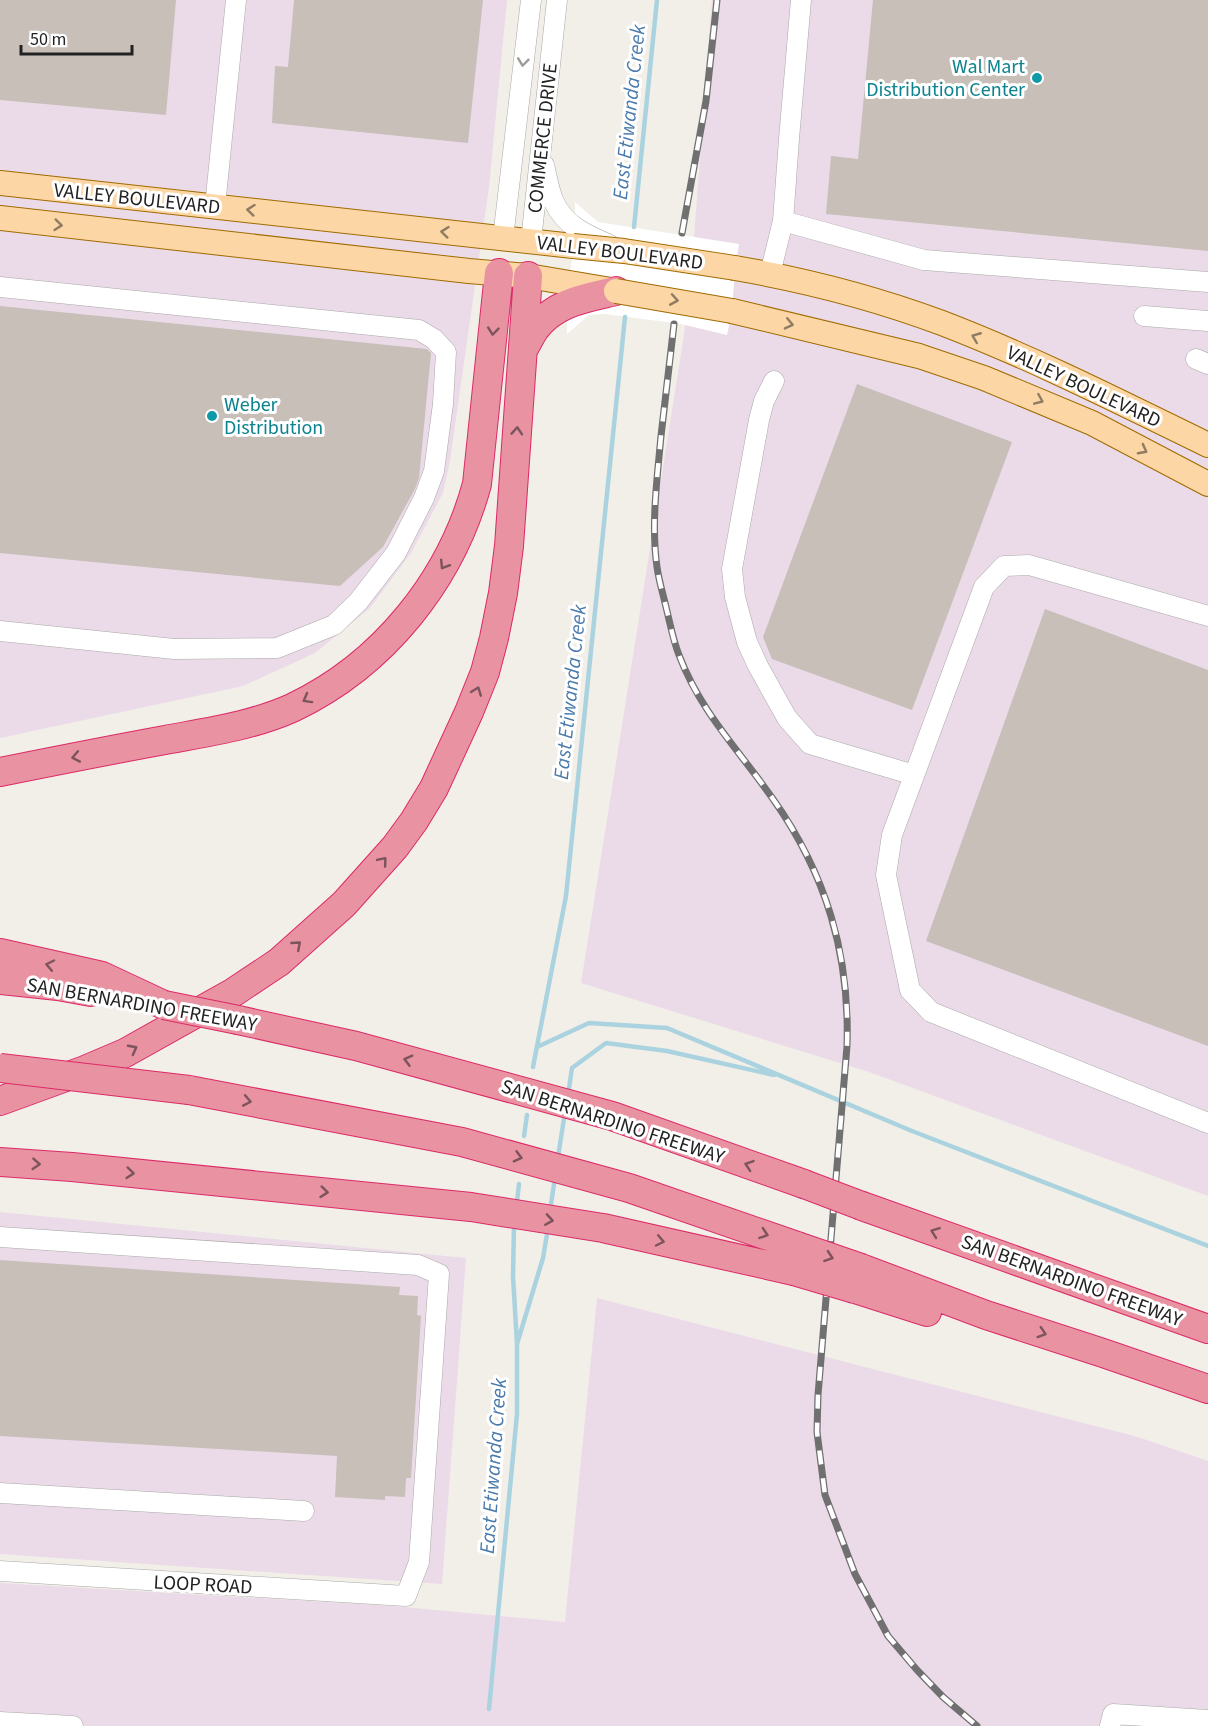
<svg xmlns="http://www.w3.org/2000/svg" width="1208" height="1726" viewBox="0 0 1208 1726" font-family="'Source Sans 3',sans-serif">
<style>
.industrial{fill:#ebdbe8}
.pier{fill:#fff}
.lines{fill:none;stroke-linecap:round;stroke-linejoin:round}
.stream{stroke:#aad3df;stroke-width:4.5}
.building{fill:#c7bfb8}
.minor-casing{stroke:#a9a9a9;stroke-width:21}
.major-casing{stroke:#a06b00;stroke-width:26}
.highway-casing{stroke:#dc2a67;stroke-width:30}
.minor{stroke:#fff;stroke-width:20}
.major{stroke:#fcd6a4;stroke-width:24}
.highway{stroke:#e892a2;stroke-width:28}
.rail-casing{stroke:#707070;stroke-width:7}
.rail{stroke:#fff;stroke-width:4.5;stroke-dasharray:14;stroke-linecap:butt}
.major-bridge-casing{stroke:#a06b00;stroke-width:26;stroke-linecap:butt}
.highway-bridge-casing{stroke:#dc2a67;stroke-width:30;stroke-linecap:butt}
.major-bridge{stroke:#fcd6a4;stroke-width:24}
.highway-bridge{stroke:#e892a2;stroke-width:28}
.oneway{stroke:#9c9c9c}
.oneway2{stroke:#8f7c63}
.oneway3{stroke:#7b545c}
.culture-dot{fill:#0f9aa8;stroke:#fff;stroke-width:2}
.labels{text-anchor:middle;stroke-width:6;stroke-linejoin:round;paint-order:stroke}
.culture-label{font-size:20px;fill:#0d838f;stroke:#fff;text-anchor:end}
.street-label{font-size:20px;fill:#222;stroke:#fff}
.water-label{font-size:21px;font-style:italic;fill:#4a7aab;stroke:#fff}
</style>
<rect width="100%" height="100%" fill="#f2efe9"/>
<path class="industrial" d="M 0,0 L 507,0 L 489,187 L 450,461 L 443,493 L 411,553 L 370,608 L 315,653 L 243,686 L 0,738 Z
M 712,0 L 1208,0 L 1208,1196 L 869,1072 L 581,983 L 684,335 L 694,237 Z
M 0,1212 L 466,1258 L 442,1584 L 0,1554 Z
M 597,1298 L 1138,1437 L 1208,1461 L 1208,1726 L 0,1726 L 0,1583 L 393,1606 L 565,1622 Z"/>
<path class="pier" d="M 575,202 L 598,222 L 739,244 L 735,268 L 732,311 L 727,335 L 681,324 L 605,314 L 589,315 L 567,334 L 567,303 L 575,228 Z"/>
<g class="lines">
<path class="stream" d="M 634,227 L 657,0
M 537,1047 L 589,1023 L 667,1028 L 912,1131 L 1208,1246
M 533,1067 L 566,896 L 625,317
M 568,1095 L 572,1068 L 606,1043 L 667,1051 L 774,1075
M 524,1136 L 527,1115
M 558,1157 L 565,1112
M 517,1202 L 519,1184
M 550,1211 L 555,1177
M 517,1344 L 543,1258 L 548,1228
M 489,1709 L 517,1414 L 517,1344 L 513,1276 L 514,1225"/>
</g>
<path class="building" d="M 0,0 L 176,0 L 166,115 L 0,100 Z
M 294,0 L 483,0 L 468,143 L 272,123 L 275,66 L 288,67 Z
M 873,0 L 1208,0 L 1208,251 L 826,214 L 831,156 L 858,159 Z
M 0,306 L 427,349 L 431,353 L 419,478 L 415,489 L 383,547 L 340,586 L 0,553 Z
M 857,384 L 1012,442 L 912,710 L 772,659 L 763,637 Z
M 1045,609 L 1208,670 L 1208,1046 L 926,941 Z
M 0,1260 L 400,1287 L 399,1295 L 418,1296 L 417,1315 L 421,1316 L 411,1478 L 406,1478 L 405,1497 L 385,1496 L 385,1500 L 335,1497 L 337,1456 L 0,1436 Z"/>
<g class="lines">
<g class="minor-casing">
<path id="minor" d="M 544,165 C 547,177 549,191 554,202 C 565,226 587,235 610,245
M 215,206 L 236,0
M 783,221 L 924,260 L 1208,282
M 503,238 L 531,0
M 531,241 L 557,0
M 770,274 L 783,221 L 789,139 L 801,0
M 0,287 L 419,330 L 434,339 L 446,352 L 443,404 L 434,471 L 424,498 L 396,553 L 358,602 L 334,625 L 277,648 L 174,649 L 0,631
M 1144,316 L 1208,321
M 1196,359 L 1208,364
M 774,381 L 764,401 L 759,420 L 732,569 L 735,597 L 747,642 L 758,666 L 787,718 L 810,744 L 914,775
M 1208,616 L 1029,565 L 1004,566 L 984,587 L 892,835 L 886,875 L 910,990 L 931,1012 L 1208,1123
M 0,1237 L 418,1265 L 439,1274 L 419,1562 L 406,1596 L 0,1571
M 0,1493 L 304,1511
M 0,1722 L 73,1726
M 1110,1726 L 1113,1714 L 1208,1720"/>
</g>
<g class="major-casing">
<path id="major" d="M 0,183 L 573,246
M 0,218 L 469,271 L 528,276 L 611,290
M 735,268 C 805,280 875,298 942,323 C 1033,358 1120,402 1208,445
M 732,311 L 919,356 L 984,378 L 1092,423 L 1208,484"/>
</g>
<g class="highway-casing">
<path id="highway" d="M 523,350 C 527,343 531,335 535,329 C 555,302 586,298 616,291
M 0,772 C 55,761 110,750 165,740 C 207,732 252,726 292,708 C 383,665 451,580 477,484 L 499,273
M 0,953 L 102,976 L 164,1005
M 0,980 L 58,986 L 91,992
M 238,1020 L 356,1046 L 612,1116 L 804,1184
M 189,1090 L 462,1142 L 629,1188 L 797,1246
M 0,1101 L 85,1070 L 125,1053 L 234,992 L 279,962 L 344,904 L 395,847 L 414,821 L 434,788 L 469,712 L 485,672 L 494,638 L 503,593 L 509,546 L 528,276
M 0,1162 L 72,1167 L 471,1207 L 603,1228 L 794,1271
M 862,1206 L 1208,1329
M 861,1268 L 986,1315 L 1103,1353 L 1208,1389
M 855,1289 L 927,1312"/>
</g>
<use href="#minor" class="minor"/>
<use href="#major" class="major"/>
<use href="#highway" class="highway"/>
<g class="rail-casing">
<path id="rail" d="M 682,233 L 706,101 L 717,0
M 674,324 C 670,361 665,399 661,436 C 657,480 651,524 657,567 C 659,581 663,594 666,607 C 670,623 673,640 679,655 C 701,713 739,750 773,799 C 826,874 850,954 847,1046 L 818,1395 L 817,1432 L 825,1495 L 855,1574 L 888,1636 L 917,1670 L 943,1697 L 977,1726"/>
</g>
<use href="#rail" class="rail"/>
<g class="major-bridge-casing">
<path id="major-bridge" d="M 573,246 L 624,251 L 735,268
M 616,291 L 732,311"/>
</g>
<g class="highway-bridge-casing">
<path id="highway-bridge" d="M 164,1005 L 238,1020
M 0,1068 L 189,1090
M 804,1184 L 862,1206
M 797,1246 L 861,1268
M 794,1271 L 855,1289"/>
</g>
<use href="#major-bridge" class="major-bridge"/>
<use href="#highway-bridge" class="highway-bridge"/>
</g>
<defs><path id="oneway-chevron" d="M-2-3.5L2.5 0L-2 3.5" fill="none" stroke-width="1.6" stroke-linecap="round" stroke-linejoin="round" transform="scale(1.5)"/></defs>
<use class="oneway" href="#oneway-chevron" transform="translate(523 62) rotate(97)"/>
<g class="oneway2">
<use href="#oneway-chevron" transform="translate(251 210) rotate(-174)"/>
<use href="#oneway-chevron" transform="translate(58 225) rotate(6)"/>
<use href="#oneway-chevron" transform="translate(445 232) rotate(-174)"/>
<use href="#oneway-chevron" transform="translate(674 300) rotate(10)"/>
<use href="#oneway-chevron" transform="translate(789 324) rotate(13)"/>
<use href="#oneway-chevron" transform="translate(976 337) rotate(-158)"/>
<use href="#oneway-chevron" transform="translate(1039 400) rotate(23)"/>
<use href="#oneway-chevron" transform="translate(1143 450) rotate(28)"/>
</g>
<g class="oneway3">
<use href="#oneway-chevron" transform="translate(493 331) rotate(96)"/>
<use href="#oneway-chevron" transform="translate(517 431) rotate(-86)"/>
<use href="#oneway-chevron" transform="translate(444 565) rotate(122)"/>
<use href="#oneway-chevron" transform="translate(477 691) rotate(-69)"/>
<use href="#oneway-chevron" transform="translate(307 699) rotate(151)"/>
<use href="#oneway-chevron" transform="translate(76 757) rotate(169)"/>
<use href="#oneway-chevron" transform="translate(383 861) rotate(-50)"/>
<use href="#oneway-chevron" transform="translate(297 945) rotate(-41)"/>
<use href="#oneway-chevron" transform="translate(50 965) rotate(-168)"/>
<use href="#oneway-chevron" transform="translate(133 1049) rotate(-28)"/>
<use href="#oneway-chevron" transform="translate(408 1060) rotate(-165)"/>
<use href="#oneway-chevron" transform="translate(247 1101) rotate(11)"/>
<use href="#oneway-chevron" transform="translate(518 1157) rotate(15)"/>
<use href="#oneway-chevron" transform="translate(36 1164) rotate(4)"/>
<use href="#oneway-chevron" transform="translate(749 1165) rotate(-161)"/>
<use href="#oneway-chevron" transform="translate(130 1173) rotate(6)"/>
<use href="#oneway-chevron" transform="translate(324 1192) rotate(6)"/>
<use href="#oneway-chevron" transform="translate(549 1220) rotate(9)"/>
<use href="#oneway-chevron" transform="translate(935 1232) rotate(-160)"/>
<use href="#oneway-chevron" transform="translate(764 1234) rotate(19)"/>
<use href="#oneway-chevron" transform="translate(660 1241) rotate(12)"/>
<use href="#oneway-chevron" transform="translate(829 1257) rotate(19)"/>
<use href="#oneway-chevron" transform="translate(1042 1333) rotate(18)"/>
</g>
<g class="culture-dot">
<circle cx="1037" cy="78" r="6"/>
<circle cx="212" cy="416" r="6"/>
</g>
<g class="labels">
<g class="culture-label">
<text x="1025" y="73">Wal Mart<tspan x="1025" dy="23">Distribution Center</tspan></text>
<text x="224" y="411" text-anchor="start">Weber<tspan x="224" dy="23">Distribution</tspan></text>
</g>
<g class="street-label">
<text transform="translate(542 138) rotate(-84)" y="7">COMMERCE DRIVE</text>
<text transform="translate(137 198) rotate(6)" y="7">VALLEY BOULEVARD</text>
<text transform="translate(620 252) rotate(7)" y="7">VALLEY BOULEVARD</text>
<text transform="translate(1084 386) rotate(25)" y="7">VALLEY BOULEVARD</text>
<text transform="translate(142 1004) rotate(10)" y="7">SAN BERNARDINO FREEWAY</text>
<text transform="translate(613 1121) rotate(18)" y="7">SAN BERNARDINO FREEWAY</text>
<text transform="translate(1072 1280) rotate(20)" y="7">SAN BERNARDINO FREEWAY</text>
<text transform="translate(203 1584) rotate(3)" y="7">LOOP ROAD</text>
</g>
<g class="water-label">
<text transform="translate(629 112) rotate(-84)" y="7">East Etiwanda Creek</text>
<text transform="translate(570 692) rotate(-84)" y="7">East Etiwanda Creek</text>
<text transform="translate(493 1466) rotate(-86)" y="7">East Etiwanda Creek</text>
</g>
</g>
<path d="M21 45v9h111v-9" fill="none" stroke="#222222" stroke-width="3"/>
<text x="30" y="45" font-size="18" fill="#222222" stroke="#ffffff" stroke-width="4.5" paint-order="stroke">50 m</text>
</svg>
